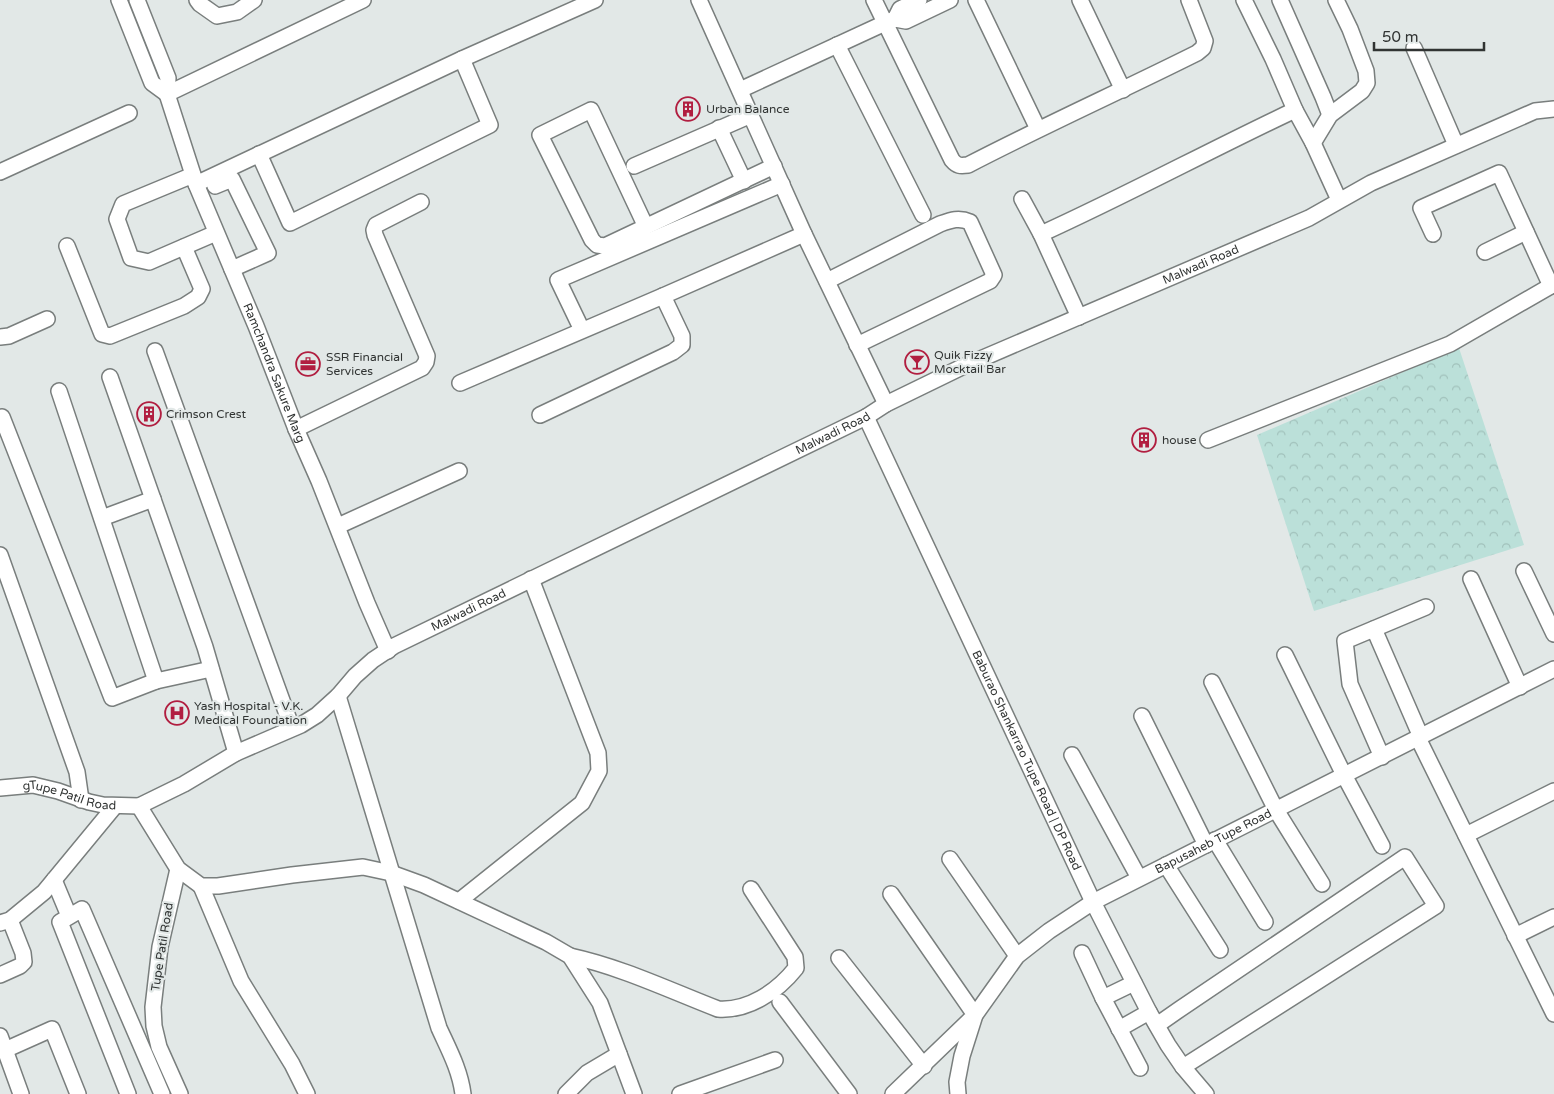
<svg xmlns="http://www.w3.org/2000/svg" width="1554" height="1094" viewBox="0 0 1554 1094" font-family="'Varela Round',sans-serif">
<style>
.park{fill:url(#park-crowns)}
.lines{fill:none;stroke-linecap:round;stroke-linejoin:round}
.minor-casing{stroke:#797e7d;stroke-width:18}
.minor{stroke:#fff;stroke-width:15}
.labels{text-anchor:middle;stroke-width:4.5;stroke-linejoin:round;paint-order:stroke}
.poi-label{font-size:12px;fill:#313433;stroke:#e2e8e7;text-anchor:start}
.street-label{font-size:12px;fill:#313433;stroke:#e2e8e7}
</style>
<defs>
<pattern id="park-crowns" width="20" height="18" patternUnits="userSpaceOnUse" patternTransform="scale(1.25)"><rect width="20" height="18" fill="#bbe0d9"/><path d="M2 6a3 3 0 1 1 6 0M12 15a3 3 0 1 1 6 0" fill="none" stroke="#a1c1bb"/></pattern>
</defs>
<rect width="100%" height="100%" fill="#e2e8e7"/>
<path class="park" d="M 1459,348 L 1524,545 L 1314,611 L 1257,435 Z"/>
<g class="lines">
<g class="minor-casing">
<g id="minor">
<path d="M 119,0 L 152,83 L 167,94"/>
<path id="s1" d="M 137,0 L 168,78 L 167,94 L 196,184 L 256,326 L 296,429 L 319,481 L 367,603 L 388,651"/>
<path d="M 197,0 L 200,4 L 217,16 L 237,12 L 254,0"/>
<path d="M 699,0 L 804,234 L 886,404"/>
<path d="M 874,0 L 952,160 C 957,166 960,166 968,165 C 1043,126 1121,91 1197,53 L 1203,48 L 1205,41 L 1189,0"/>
<path d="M 976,0 L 1038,129"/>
<path d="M 1080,0 L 1123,90"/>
<path d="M 1244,0 L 1273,59 L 1295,110 L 1313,143 L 1339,200"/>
<path d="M 1280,0 L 1323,97 L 1330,115"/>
<path d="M 895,19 L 900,9 L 919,0"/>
<path d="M 837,45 L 923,215"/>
<path d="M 1414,48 L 1456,145"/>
<path d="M 740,90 L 885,23 L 895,19 L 906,21 L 950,0"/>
<path d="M 167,94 L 363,0"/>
<path d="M 719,128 L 744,181"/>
<path d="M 1313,143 L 1330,115 L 1362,91 L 1367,83 L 1366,71 L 1350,29 L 1336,0"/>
<path d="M 259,154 L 290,223 L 490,125 L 462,59"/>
<path d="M 634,166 L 751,115"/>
<path d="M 0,172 L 129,113"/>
<path d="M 193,175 L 123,204 L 117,219 L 131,258 L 149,262 L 216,233"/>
<path d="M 196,184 L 462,59 L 595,0"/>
<path d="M 215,186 L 232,179 L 268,253 L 232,269"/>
<path d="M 1022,199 L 1041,234 L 1079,317"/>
<path d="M 646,227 L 591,110 L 540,135 L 592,240 L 597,245 L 605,246 L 774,166"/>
<path d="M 1041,234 C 1127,195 1210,150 1295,110"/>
<path d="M 1433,234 L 1421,208 L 1499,173 L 1551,286"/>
<path d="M 67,246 L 102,334 L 110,336 L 184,306 L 198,297 L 202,289 L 184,247"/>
<path d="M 1485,252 L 1526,232"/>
<path d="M 827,281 L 940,224 C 951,220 959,217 970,222 L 994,275 L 990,281 L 857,345"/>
<path d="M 582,330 L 558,280 L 782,184"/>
<path d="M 0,337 L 9,336 L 47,319"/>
<path d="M 155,351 L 292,728"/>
<path d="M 110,377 L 205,647 L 236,753"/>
<path d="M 460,383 L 663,296 L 804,234"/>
<path d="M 59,391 L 156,681 L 211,669"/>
<path d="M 540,415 L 673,352 L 682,345 L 682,336 L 663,296"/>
<path d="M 2,417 L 112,698 L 156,681"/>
<path id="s2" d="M 866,417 L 1093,902 L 1149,1012 L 1168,1045 L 1183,1067 L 1206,1094"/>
<path d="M 296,429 L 422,368 L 426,362 L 427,356 L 375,235 L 374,230 L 376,225 L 421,202"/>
<path d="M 1208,440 L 1450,344 L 1554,284"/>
<path d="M 102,518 L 153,499"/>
<path d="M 338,526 L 459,471"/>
<path d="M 0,555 L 77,772 L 81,800"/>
<path d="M 1524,571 L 1554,634"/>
<path d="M 1471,579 L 1520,687"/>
<path d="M 1374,629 L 1421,737"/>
<path d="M 1285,655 L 1344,775 L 1382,846"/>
<path d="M 1212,682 L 1276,810 L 1322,884"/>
<path d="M 338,696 L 439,1028 C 449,1050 460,1070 463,1094"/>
<path d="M 1142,716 L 1206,845"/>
<path d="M 1418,738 L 1554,1014"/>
<path d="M 1072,755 L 1139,878"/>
<path d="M 1382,757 L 1350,684 L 1345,641 L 1426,607"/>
<path id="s3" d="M 0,788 L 33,785 L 58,791 L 89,802 L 103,805 L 139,806 L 184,784 L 236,753 L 301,725 L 317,715 L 338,696 L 355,676 L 373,660 L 394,646 L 866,417 L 886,404 L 962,367 L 1309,218 L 1371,183 L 1535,111 L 1554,109"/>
<path d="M 139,806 L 178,869 L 201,886 L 218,886 L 292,875 L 363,867 L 391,873 L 424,885 L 546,942 L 570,956 L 600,1003 L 634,1094"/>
<path d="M 1466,835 L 1554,791"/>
<path d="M 1215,840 L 1265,922"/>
<path d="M 950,859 L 1017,956"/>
<path d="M 1166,865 L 1220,950"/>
<path d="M 178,869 L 160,947 L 153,1007 L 154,1026 L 159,1047 L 180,1094"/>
<path d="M 54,880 L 69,916"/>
<path d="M 201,886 L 241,981 L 292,1064 L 307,1094"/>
<path d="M 891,894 L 975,1015 L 893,1094"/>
<path d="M 459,901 L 582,803 L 599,771 L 598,753 L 531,579"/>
<path d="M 0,923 L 10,920 L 44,892 L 115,806"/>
<path d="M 1515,936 L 1554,917"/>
<path d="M 1082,953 L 1103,998"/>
<path d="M 570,956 C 621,967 669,990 718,1009 C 748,1011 777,992 796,968 L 795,957 L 751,889"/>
<path d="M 839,958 L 924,1066"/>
<path d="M 0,975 L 20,966 L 24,962 L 23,953 L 10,920"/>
<path d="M 1134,983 L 1103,998 L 1140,1068"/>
<path d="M 780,1002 L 849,1094"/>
<path d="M 1157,1025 L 1180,1009 L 1405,857 L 1436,906 L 1183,1067"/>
<path d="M 1119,1029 L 1149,1012"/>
<path d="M 0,1036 L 21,1094"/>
<path d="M 5,1050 L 52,1029 L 78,1094"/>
<path d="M 128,1094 L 60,922 L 82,909 L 162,1094"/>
<path d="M 566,1094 L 587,1073 L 619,1054"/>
<path d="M 680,1094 L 775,1060"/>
<path id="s4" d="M 958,1094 L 957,1082 L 962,1056 L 975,1015 L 1017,956 L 1049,931 L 1093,902 L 1554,669"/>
</g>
</g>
<use href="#minor" class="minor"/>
</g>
<defs>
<g id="building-ring" transform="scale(1.25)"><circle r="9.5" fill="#e2e8e7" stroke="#b11e40" stroke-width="1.5"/><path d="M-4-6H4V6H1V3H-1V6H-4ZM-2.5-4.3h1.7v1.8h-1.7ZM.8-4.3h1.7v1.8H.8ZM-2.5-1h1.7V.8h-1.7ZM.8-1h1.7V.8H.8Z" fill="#b11e40"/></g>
<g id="bar-ring" transform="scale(1.25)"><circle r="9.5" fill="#e2e8e7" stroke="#b11e40" stroke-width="1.5"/><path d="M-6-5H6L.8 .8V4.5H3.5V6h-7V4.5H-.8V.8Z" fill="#b11e40"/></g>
<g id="office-ring" transform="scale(1.25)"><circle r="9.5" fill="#e2e8e7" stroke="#b11e40" stroke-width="1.5"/><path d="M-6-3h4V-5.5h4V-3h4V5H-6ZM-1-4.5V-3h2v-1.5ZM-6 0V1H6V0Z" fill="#b11e40"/></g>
<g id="hospital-ring" transform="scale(1.25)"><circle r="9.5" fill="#e2e8e7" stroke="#b11e40" stroke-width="1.5"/><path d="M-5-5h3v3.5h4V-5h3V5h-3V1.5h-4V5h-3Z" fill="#b11e40"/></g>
</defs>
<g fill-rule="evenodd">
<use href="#building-ring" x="688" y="109"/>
<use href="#bar-ring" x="917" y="362"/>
<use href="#office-ring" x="308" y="364"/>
<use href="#building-ring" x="149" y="414"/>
<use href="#building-ring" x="1144" y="440"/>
<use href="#hospital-ring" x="177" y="713"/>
</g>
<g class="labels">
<g class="poi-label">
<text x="706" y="113">Urban Balance</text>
<text x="934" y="359">Quik Fizzy<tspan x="934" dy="14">Mocktail Bar</tspan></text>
<text x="326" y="361">SSR Financial<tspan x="326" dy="14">Services</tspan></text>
<text x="166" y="418">Crimson Crest</text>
<text x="1162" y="444">house</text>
<text x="194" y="710">Yash Hospital - V.K.<tspan x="194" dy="14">Medical Foundation</tspan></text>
</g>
<g class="street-label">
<text dy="4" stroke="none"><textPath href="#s3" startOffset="1339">Malwadi Road</textPath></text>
<text dy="4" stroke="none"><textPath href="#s1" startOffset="399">Ramchandra Sakure Marg</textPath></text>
<text dy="4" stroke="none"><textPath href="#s3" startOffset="934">Malwadi Road</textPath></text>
<text dy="4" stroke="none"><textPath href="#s3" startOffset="529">Malwadi Road</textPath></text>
<text dy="4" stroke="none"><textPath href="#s2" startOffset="379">Baburao Shankarrao Tupe Road | DP Road</textPath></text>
<text dy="4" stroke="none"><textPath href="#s3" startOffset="71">gTupe Patil Road</textPath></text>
<text dy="4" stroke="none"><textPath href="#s4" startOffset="382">Bapusaheb Tupe Road</textPath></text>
<text transform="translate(162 947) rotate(-81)" y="4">Tupe Patil Road</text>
</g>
</g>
<path d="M1374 42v8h110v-8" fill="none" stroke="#313433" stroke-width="2.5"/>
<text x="1382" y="42" font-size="15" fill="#313433" stroke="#e2e8e7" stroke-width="4" paint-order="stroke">50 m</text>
</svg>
